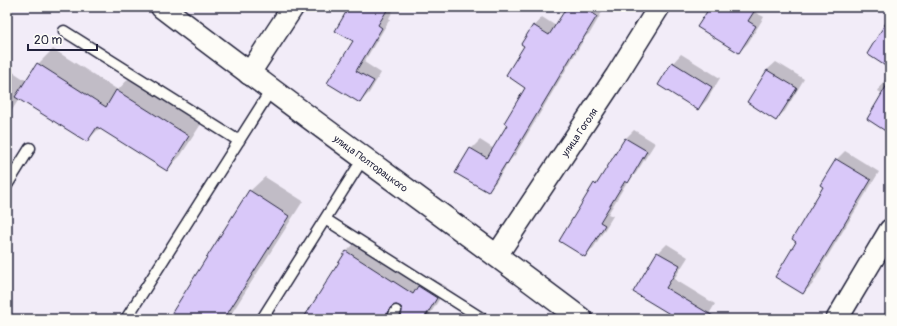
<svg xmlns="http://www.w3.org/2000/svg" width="897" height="326" viewBox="0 0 897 326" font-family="Pangolin,sans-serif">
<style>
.shadow{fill:#0003;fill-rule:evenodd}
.building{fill:#d9c8f9;stroke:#22223b}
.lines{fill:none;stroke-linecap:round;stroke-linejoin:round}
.lane-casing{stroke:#22223b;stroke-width:13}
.street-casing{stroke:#22223b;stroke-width:24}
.secondary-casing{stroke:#22223b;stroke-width:25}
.lane{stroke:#fdfcf7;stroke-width:10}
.street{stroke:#fdfcf7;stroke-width:21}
.secondary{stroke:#fdfcf7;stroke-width:22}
.labels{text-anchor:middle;stroke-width:3.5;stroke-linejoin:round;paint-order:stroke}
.street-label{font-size:10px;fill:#22223b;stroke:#fdfcf7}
</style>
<rect width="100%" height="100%" fill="#f2ecf8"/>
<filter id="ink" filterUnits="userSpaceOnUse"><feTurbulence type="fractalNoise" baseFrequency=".025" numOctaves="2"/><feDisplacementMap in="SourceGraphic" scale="8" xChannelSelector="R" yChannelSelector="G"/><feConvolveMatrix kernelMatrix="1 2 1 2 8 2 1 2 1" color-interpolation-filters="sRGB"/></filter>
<g filter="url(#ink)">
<path class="shadow" d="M 351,7 L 395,7 L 389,18 L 390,19 L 364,62 L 381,73 L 369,93 L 360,102 L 329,82 L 354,41 Z
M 568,7 L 605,7 L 590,33 L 586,36 L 515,155 L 510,160 L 496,182 L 488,191 L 471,149 L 480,140 L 494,149 L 509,125 L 527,87 L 525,46 L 534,26 L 542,17 L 556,26 Z
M 711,7 L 759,7 L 756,13 L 764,17 L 748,43 L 739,52 Z
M 53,49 L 118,90 L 131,76 L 203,121 L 181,155 L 167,170 L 100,128 L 86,141 L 19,99 L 7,118 L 7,68 L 27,81 L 38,64 Z
M 681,54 L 720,78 L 707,100 L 698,109 L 673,63 Z
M 776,62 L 804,79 L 785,111 L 776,119 L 748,102 L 767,70 Z
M 890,71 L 890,132 L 883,94 L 878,91 Z
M 634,130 L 655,143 L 636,173 L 627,182 L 608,214 L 613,216 L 594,247 L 585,256 L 560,240 L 595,184 L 602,177 L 625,139 Z
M 845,151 L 879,172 L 821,267 L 822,268 L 812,285 L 803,293 L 798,242 L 825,187 L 821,185 L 837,159 Z
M 265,177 L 303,201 L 228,319 L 170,319 L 250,191 Z
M 357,241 L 423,283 L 429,276 L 447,287 L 427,319 L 304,319 L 347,251 ZM 397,304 L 403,307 L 402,315 L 400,315 L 396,312 Z
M 667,244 L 688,257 L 674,279 L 715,304 L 706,319 L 680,319 L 634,291 L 658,253 Z"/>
<path class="building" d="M 349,7 L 389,7 L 378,25 L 382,28 L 356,71 L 374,81 L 360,103 L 327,83 L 353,41 L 335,31 Z
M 567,7 L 583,7 L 597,16 L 581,42 L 580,42 L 507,164 L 506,163 L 488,192 L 455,173 L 470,148 L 487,158 L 507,125 L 504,123 L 525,88 L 506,75 L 524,46 L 521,44 L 533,25 L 549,35 Z
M 710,7 L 757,7 L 748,21 L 756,26 L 739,53 L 697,27 Z
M 890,16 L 890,69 L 867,54 Z
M 672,62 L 712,87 L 698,110 L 658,85 Z
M 37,63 L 106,107 L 116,90 L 189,136 L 167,171 L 97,127 L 87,142 L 15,97 Z
M 767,70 L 797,88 L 776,121 L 747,102 Z
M 890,80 L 890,134 L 867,119 Z
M 625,138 L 647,151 L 628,183 L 625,181 L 600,222 L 605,225 L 585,257 L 559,241 L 594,183 L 596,185 Z
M 836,159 L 871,180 L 813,276 L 814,276 L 803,294 L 775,277 L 796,242 L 792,239 L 823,187 L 820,185 Z
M 249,190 L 289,216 L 224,319 L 168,319 Z
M 346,251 L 413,294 L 418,286 L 437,298 L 424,319 L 399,319 L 402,310 L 401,307 L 396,305 L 390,308 L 386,319 L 303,319 Z
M 657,252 L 680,265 L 666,288 L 718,319 L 678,319 L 633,292 Z"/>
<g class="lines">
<g class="lane-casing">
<path id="lane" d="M 64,31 L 239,141
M 7,185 L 30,148
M 325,219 L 483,319
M 126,319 L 271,90
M 262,319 L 364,157
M 392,319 L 396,311"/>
</g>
<g class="street-casing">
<path id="street" d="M 249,74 L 293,7
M 497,255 L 616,76 L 659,7
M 837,319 L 890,230"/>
</g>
<g class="secondary-casing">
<path id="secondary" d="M 162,7 C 300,113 442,214 581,319"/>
</g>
<use href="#lane" class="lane"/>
<use href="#street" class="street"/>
<use href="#secondary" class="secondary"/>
</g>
</g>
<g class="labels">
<g class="street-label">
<text transform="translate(579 132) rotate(-56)" y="4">улица Гоголя</text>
<text transform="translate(371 163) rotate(36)" y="4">улица Полторацкого</text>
</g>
</g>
<rect width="897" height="326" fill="none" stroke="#fdfcf7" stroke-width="24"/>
<rect x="12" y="12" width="873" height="302" fill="none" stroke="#22223b" stroke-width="1.5" filter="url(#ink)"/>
<path d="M28 44v6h69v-6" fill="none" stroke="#22223b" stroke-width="2"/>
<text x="34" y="44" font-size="12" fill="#22223b" stroke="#fdfcf7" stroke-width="3" paint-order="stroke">20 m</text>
</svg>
